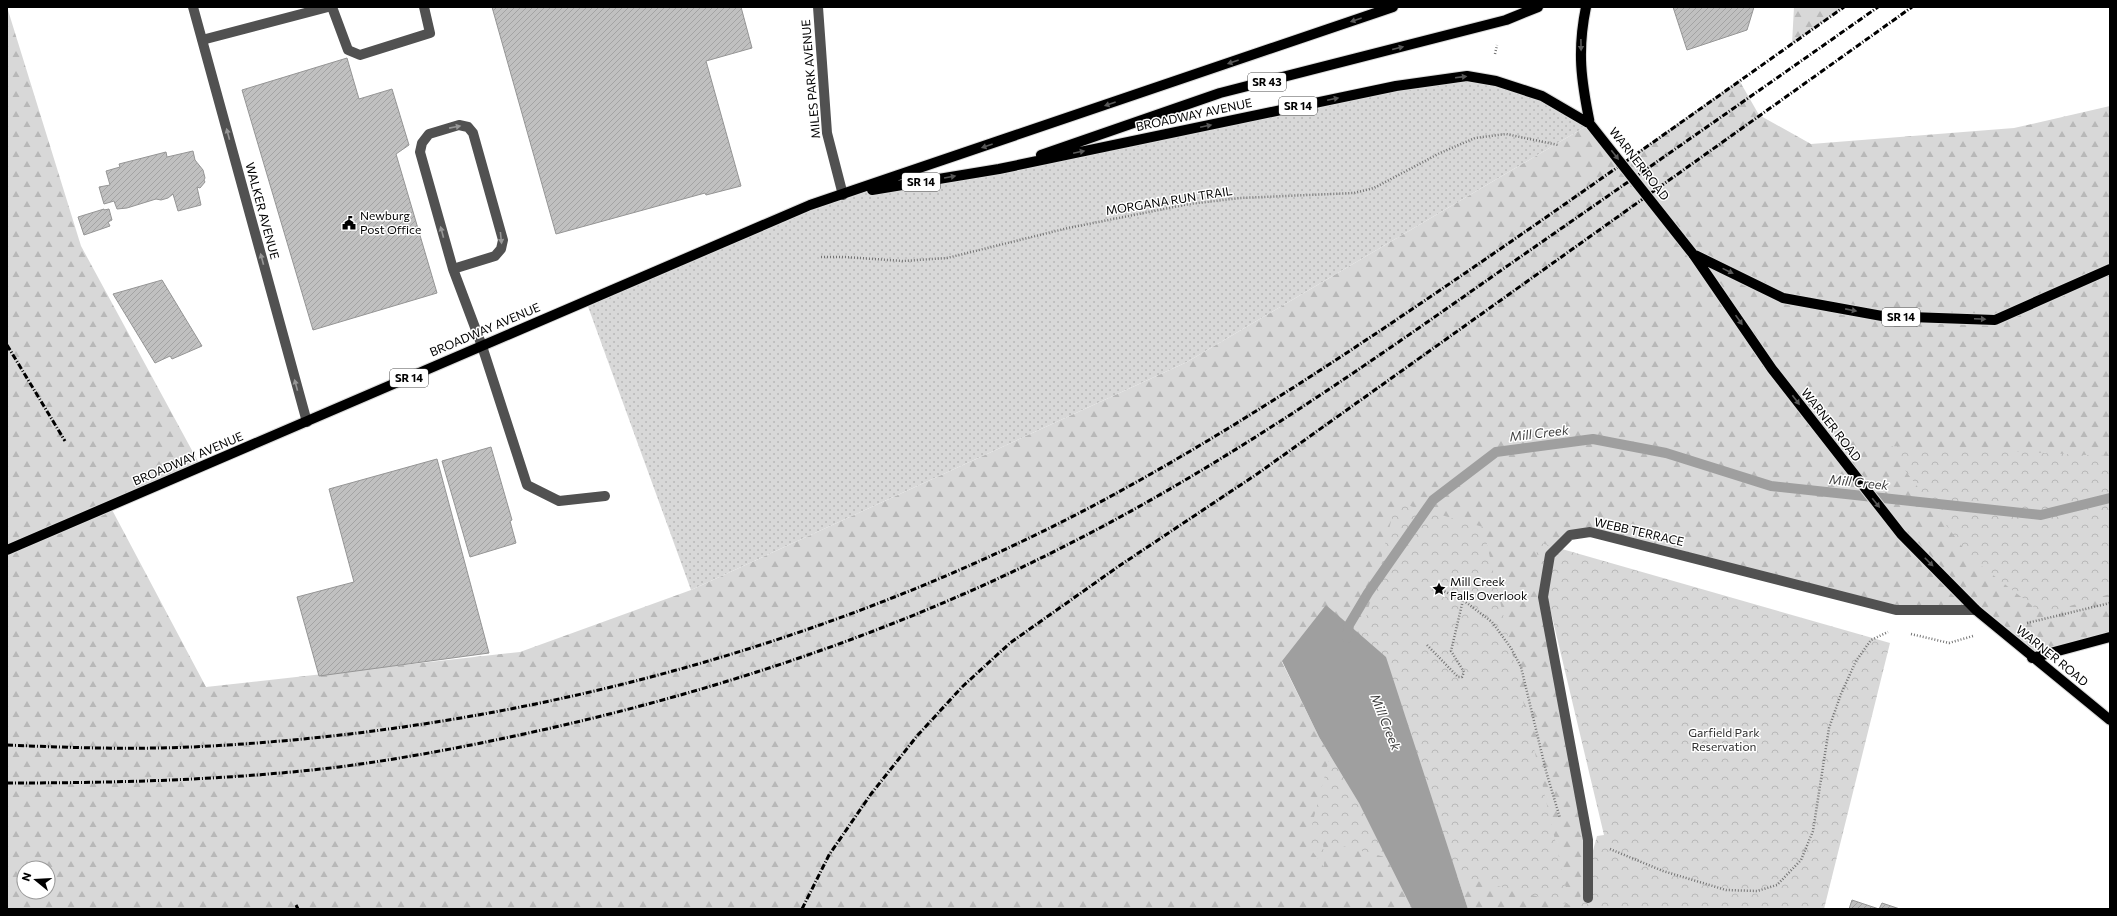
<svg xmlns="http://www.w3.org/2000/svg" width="2117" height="916" viewBox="0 0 2117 916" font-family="Commissioner,sans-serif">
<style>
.grass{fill:url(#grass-dots)}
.forest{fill:url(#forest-firs);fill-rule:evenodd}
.park{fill:url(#park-crowns)}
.water{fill:#9f9f9f}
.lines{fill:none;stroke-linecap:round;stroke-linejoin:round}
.stream{stroke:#9f9f9f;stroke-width:10}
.building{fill:url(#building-hatch);stroke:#959595}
.major-casing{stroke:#dbdbdb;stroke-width:12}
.path{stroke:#737373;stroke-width:2.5;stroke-dasharray:1 2;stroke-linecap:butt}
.minor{stroke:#515151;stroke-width:10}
.major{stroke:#000;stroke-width:10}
.rail{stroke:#000;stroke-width:3;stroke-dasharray:6 2 1 2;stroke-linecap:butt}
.major-bridge-casing{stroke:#dbdbdb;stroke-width:12;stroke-linecap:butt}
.major-bridge{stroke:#000;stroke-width:10}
.oneway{fill:#595959}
.oneway2{fill:#979797}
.labels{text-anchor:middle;stroke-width:3;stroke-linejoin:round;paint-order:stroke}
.shield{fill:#fff;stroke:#4c4c4c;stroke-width:1}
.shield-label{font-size:11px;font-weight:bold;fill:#000}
.street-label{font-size:12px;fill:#000;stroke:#fff}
.poi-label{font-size:12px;fill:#000;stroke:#fff;text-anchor:start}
.park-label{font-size:12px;fill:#2f2f2f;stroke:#fff}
.water-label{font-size:13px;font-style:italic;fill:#404040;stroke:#fff}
</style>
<defs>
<pattern id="grass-dots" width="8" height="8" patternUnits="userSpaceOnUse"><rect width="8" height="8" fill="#d8d8d8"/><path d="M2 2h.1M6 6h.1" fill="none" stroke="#b8b8b8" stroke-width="1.8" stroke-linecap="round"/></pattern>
<pattern id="forest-firs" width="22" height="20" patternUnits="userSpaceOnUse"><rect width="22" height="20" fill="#d8d8d8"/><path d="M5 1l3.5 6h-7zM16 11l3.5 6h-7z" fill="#b8b8b8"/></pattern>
<pattern id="park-crowns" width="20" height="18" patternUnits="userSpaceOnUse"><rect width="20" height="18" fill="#d8d8d8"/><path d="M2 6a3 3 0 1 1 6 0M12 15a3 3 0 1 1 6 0" fill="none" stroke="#b8b8b8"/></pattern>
<pattern id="building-hatch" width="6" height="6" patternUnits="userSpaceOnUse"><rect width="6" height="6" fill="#c0c0c0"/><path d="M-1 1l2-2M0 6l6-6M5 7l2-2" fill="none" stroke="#a3a3a3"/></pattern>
</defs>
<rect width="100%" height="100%" fill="#fff"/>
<path class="grass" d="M 1467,76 L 1542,96 L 1590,124 L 1187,362 L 691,590 L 586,301 L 843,195 L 999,169 Z"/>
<path class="forest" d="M 7,7 L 81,246 L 201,467 L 110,506 L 206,687 L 520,652 L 691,590 L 1187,362 L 1590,124 L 1622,163 L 1739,80 L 1759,115 L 1811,144 L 2014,128 L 2110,106 L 2110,637 L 2032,658 L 1976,610 L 1896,610 L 1590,532 L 1570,535 L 1550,555 L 1543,597 L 1588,840 L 1586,909 L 1468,909 L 1386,657 L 1282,662 L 1319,737 L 1359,803 L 1412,909 L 7,909 ZM 24,868 L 48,868 L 48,892 L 24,892 Z
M 1794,7 L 1844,7 L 1792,44 Z"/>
<path class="park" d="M 1887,446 L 2110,456 L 2110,594 L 2043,614 L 1970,557 Z
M 1396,502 L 1483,527 L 1570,905 L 1323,841 L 1324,867 L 1307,844 Z
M 1534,541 L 1890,643 L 1824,909 L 1577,909 L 1597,836 L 1604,835 Z"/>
<path class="water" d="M 1326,605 L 1386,657 L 1468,909 L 1412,909 L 1359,803 L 1319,737 L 1282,661 Z"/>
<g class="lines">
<path class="stream" d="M 1347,638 L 1349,625 L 1368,593 L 1433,500 L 1496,452 L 1593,439 L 1666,453 L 1771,486 L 2041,515 L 2110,498"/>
</g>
<path class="building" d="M 492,7 L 741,7 L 752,48 L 706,61 L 741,186 L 706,195 L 705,193 L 556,234 Z
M 1673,7 L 1754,7 L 1747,30 L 1687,50 Z
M 347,58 L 359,99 L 392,89 L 409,145 L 396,154 L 437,293 L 313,330 L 242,90 Z
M 193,151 L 195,160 L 203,170 L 205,178 L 204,180 L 205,182 L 200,188 L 197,187 L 201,205 L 178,211 L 173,194 L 168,198 L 161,200 L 156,199 L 127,208 L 117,209 L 114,201 L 104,204 L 99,187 L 110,185 L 106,171 L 120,167 L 119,164 L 166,152 L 167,157 Z
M 104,209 L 104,210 L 109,209 L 112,220 L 108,222 L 110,226 L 84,235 L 78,217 Z
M 162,280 L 202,346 L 172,359 L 170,356 L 155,363 L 113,294 Z
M 491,447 L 512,520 L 510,521 L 516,543 L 470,557 L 442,461 Z
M 437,459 L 489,653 L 319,676 L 297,597 L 354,582 L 329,489 Z
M 1852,900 L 1879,909 L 1882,903 L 1900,909 L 1849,909 Z"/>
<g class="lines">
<g class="major-casing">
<path id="major" d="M 1586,7 C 1577,51 1581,80 1590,124
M 1041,155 L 1220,93 L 1506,20 L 1538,7
M 872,190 L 999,169 L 1396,86 L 1467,76 L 1496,81 L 1542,96 L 1590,124
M 1693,254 L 1772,369 L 1901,534 L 1976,610 L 2110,720
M 1695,255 L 1783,298 L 1882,316 L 1995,320 L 2110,269
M 7,550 L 810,205 L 1393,7
M 2032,658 L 2110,637"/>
</g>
<path class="path" d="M 1495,54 L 1497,45
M 821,257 L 845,257 L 903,261 L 947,258 L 1068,228 L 1189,204 L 1240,198 L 1354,193 L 1374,188 L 1440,153 L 1475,138 L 1506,134 L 1558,145
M 1439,589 L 1463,600 L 1492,622 L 1511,648 L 1521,667 L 1546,771 L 1560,818
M 2027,623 L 2110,603
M 1911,634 L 1949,643 L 1973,636
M 1427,645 L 1458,677 L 1462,677 L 1464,672 L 1451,651 L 1463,600
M 1610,849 L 1663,871 L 1726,890 L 1757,891 L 1777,885 L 1801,860 L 1813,831 L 1829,728 L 1841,694 L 1856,661 L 1871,640 L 1888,632"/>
<path class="minor" d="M 193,7 L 307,422
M 332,7 L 348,50 L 360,55 L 430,33 L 424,7
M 818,7 L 827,133 L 843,195
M 202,40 L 328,7
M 453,269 L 495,256 L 501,249 L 503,240 L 473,133 L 468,127 L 459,125 L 429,134 L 422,143 L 420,152 L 453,269 L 482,346 L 527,485 L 559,501 L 605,496
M 1588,898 L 1588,840 L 1543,597 L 1550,555 L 1570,535 L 1590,532 L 1896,610 L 1976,610"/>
<use href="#major" class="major"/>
<path class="rail" d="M 7,345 L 65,441
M 7,745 C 75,748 143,750 211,746 C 516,729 817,650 1089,508 C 1215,441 1335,362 1452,282 C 1584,192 1714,99 1844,7
M 7,783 C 118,783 229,780 339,767 C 415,757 490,742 564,725 C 736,685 906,627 1063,547 C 1218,469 1361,369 1503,269 C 1628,182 1753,95 1878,7
M 296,905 L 298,909
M 802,909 L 829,855 L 871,794 L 917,736 L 962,687 L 1010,643 L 1119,566 L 1257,474 L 1912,7"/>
<g class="major-bridge-casing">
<path id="major-bridge" d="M 1590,124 L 1693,254"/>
</g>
<use href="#major-bridge" class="major-bridge"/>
</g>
<defs><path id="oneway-solid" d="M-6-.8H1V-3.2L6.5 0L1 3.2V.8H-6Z"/></defs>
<g class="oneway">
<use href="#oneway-solid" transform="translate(1356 20) rotate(161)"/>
<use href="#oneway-solid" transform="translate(1581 45) rotate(89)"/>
<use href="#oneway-solid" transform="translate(1398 48) rotate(-14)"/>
<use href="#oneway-solid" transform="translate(1233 62) rotate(161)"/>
<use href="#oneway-solid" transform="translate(1461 77) rotate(-7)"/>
<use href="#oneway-solid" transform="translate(1333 99) rotate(-12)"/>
<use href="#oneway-solid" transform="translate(1110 104) rotate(161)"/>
<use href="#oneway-solid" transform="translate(1206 126) rotate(-12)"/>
<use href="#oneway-solid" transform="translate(987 146) rotate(161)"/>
<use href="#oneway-solid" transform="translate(1079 152) rotate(-12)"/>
<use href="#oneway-solid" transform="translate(1615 155) rotate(52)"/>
<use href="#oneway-solid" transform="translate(950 177) rotate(-10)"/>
<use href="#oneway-solid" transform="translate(1728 271) rotate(26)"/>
<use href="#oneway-solid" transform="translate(1851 310) rotate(11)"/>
<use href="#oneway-solid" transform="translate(1980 319) rotate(2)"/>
<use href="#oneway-solid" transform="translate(1739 320) rotate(55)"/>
<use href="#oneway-solid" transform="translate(1796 400) rotate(53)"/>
<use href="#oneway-solid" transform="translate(1876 503) rotate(51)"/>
<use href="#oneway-solid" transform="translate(1929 562) rotate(45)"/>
</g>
<g class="oneway2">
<use href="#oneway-solid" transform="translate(455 127) rotate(-11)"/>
<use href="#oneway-solid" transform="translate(228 134) rotate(-105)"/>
<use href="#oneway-solid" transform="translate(442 232) rotate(-105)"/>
<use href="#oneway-solid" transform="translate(501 238) rotate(84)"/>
<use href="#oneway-solid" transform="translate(262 259) rotate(-105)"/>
<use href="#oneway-solid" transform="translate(296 385) rotate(-105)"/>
</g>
<defs>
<g id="civic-bare" transform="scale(1.08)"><path d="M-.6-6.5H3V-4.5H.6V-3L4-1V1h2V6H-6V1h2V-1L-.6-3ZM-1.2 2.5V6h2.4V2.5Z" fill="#000" stroke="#fff" stroke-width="2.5" paint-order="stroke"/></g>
<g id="sight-bare" transform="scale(1.08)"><path d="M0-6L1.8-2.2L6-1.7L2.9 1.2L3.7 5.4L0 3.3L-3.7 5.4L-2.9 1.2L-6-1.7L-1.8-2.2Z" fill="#000" stroke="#fff" stroke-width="2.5" paint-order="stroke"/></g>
</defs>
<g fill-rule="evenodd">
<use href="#civic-bare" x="349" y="223"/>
<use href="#sight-bare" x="1439" y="589"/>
</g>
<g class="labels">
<g class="shield">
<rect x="1248" y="73" width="38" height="18" rx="3"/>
<rect x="1279" y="97" width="38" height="18" rx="3"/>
<rect x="902" y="173" width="38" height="18" rx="3"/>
<rect x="1882" y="308" width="38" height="18" rx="3"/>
<rect x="390" y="369" width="38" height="18" rx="3"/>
</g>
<g class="shield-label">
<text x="1267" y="86">SR 43</text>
<text x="1298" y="110">SR 14</text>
<text x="921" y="186">SR 14</text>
<text x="1901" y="321">SR 14</text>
<text x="409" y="382">SR 14</text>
</g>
<g class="street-label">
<text transform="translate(811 79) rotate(-95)" y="4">MILES PARK AVENUE</text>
<text transform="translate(1194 115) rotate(-12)" y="4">BROADWAY AVENUE</text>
<text transform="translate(1639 164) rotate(52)" y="4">WARNER ROAD</text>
<text transform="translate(1169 201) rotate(-9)" y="4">MORGANA RUN TRAIL</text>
<text transform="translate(262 211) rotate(75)" y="4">WALKER AVENUE</text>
<text transform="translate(485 330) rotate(-23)" y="4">BROADWAY AVENUE</text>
<text transform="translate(1831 425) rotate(52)" y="4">WARNER ROAD</text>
<text transform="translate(188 459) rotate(-23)" y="4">BROADWAY AVENUE</text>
<text transform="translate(1639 532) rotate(13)" y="4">WEBB TERRACE</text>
<text transform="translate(2052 656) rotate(39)" y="4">WARNER ROAD</text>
</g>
<g class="poi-label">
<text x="360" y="220">Newburg<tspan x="360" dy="14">Post Office</tspan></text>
<text x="1450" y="586">Mill Creek<tspan x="1450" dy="14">Falls Overlook</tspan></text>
</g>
<g class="park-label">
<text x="1724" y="737">Garfield Park<tspan x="1724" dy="14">Reservation</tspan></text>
</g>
<g class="water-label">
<text transform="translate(1539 433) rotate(-7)" y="5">Mill Creek</text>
<text transform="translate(1859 482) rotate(6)" y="5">Mill Creek</text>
<text transform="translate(1386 722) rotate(68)" y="5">Mill Creek</text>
</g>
</g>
<rect width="2117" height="916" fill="none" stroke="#000000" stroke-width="16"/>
<g transform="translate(36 880) rotate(288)"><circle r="19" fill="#ffffff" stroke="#999999"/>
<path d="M0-3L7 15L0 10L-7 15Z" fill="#000000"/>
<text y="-6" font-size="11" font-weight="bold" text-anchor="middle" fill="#000000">N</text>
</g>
</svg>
